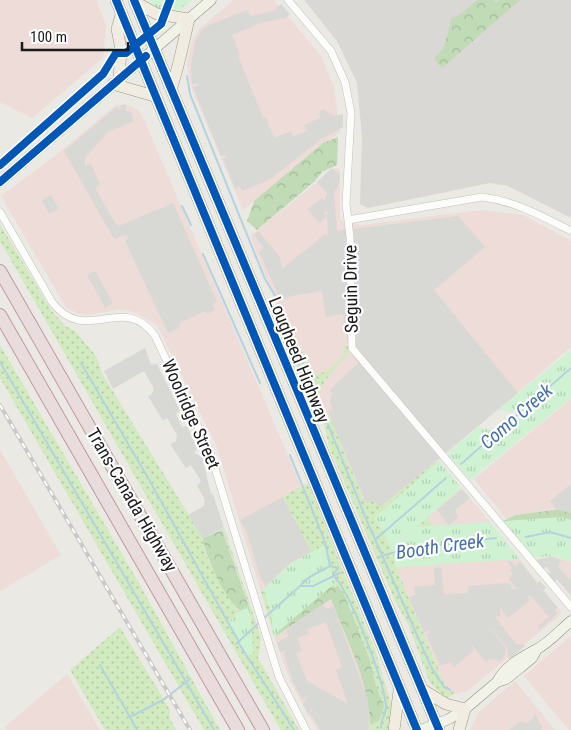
<svg xmlns="http://www.w3.org/2000/svg" width="571" height="730" viewBox="0 0 571 730" font-family="'Roboto Condensed',sans-serif">
<style>
.residential{fill:#d9d8d5}
.commercial{fill:#eddcd7}
.grass{fill:url(#grass-dots)}
.forest{fill:url(#forest-crowns)}
.park{fill:url(#park-tufts)}
.parking{fill:#d8d8d5;fill-rule:evenodd}
.lines{fill:none;stroke-linecap:round;stroke-linejoin:round}
.stream{stroke:#b4d3e0;stroke-width:2}
.minor-casing{stroke:#c2c2bf;stroke-width:8}
.secondary-casing{stroke:#90947b;stroke-width:11}
.primary-casing{stroke:#a09980;stroke-width:12}
.motorway-casing{stroke:#c09aa1;stroke-width:14}
.minor{stroke:#fcfcfb;stroke-width:7}
.secondary{stroke:#f1f2e8;stroke-width:10}
.primary{stroke:#f0ece2;stroke-width:11}
.motorway{stroke:#e9dcdd;stroke-width:12}
.rail-casing{stroke:#c9c9c8;stroke-width:4}
.rail{stroke:#fff;stroke-width:2;stroke-dasharray:5.5;stroke-linecap:butt}
.cycleway-casing{stroke:#fff;stroke-width:11}
.cycleway{stroke:#0057b8;stroke-width:8}
.labels{text-anchor:middle;stroke-width:4.5;stroke-linejoin:round;paint-order:stroke}
.street-label{font-size:18px;fill:#1b1b1b;stroke:#fff}
.water-label{font-size:19px;font-style:italic;fill:#446fae;stroke:#fff}
</style>
<defs>
<pattern id="grass-dots" width="8" height="8" patternUnits="userSpaceOnUse" patternTransform="scale(1.25)"><rect width="8" height="8" fill="#d2eabf"/><path d="M2 2h.1M6 6h.1" fill="none" stroke="#b4c8a4" stroke-width="1.8" stroke-linecap="round"/></pattern>
<pattern id="forest-crowns" width="20" height="18" patternUnits="userSpaceOnUse" patternTransform="scale(1.25)"><rect width="20" height="18" fill="#c0dbb6"/><path d="M2 6a3 3 0 1 1 6 0M12 15a3 3 0 1 1 6 0" fill="none" stroke="#a4bb9c"/></pattern>
<pattern id="park-tufts" width="24" height="20" patternUnits="userSpaceOnUse" patternTransform="scale(1.25)"><rect width="24" height="20" fill="#cff3d2"/><path d="M3 7l-1-3M5 7V3M7 7l1-3M15 17l-1-3M17 17v-4M19 17l1-3" fill="none" stroke="#b1d0b4"/></pattern>
</defs>
<rect width="100%" height="100%" fill="#eae9e3"/>
<path class="residential" d="M 304,0 L 571,0 L 571,218 L 508,186 L 490,183 L 368,208 L 360,204 L 362,137 L 357,83 L 337,41 Z"/>
<path class="commercial" d="M 0,0 L 96,0 L 106,25 L 103,58 L 32,118 L 0,102 Z
M 234,0 L 274,0 L 321,56 L 334,87 L 340,132 L 243,210 L 191,87 L 187,66 L 191,43 L 200,28 Z
M 126,104 L 138,110 L 145,122 L 301,486 L 283,496 L 311,553 L 288,565 L 261,592 L 217,447 L 157,325 L 138,314 L 127,310 L 117,310 L 87,315 L 79,314 L 66,307 L 1,196 L 55,156 L 115,106 Z
M 335,168 L 340,169 L 340,220 L 361,225 L 481,210 L 523,215 L 571,241 L 571,347 L 369,519 L 301,366 L 250,236 Z
M 571,399 L 571,513 L 556,509 L 516,515 L 507,520 L 474,479 Z
M 0,450 L 61,555 L 0,591 Z
M 461,488 L 490,522 L 434,526 L 427,518 Z
M 556,557 L 571,562 L 571,596 L 538,558 Z
M 519,559 L 561,612 L 558,617 L 467,691 L 455,694 L 444,683 L 396,567 Z
M 331,598 L 363,678 L 368,699 L 370,730 L 317,730 L 290,681 L 275,638 L 300,617 Z
M 571,636 L 571,730 L 569,730 L 524,676 Z
M 67,674 L 100,730 L 6,730 L 5,727 Z
M 515,681 L 555,730 L 470,730 L 479,712 Z"/>
<path class="grass" d="M 0,224 L 51,310 L 65,326 L 76,331 C 84,345 100,354 101,372 L 203,538 C 206,566 223,586 236,609 L 251,613 L 222,529 L 224,528 L 261,637 L 258,658 L 299,730 L 281,730 L 275,720 L 0,241 Z
M 278,317 L 292,328 L 312,376 L 327,371 L 344,355 L 344,345 L 348,346 L 348,355 C 331,372 319,384 315,409 L 313,408 L 276,319 Z
M 0,345 L 140,585 L 220,730 L 204,730 L 0,378 Z
M 330,417 L 365,503 L 373,500 L 380,507 L 435,462 L 439,461 L 461,488 L 427,518 L 434,526 L 490,522 L 519,559 L 396,567 L 444,683 L 455,694 L 446,698 L 430,683 L 408,624 L 396,603 L 329,447 L 323,420 Z
M 308,483 L 375,650 L 393,710 L 389,730 L 370,730 L 368,699 L 363,678 L 331,599 L 300,617 L 275,638 L 261,592 L 288,565 L 311,553 L 283,496 Z
M 120,627 L 170,710 L 169,716 L 176,730 L 105,730 L 70,670 Z"/>
<path class="forest" d="M 477,0 L 493,0 L 496,3 L 499,0 L 520,0 L 442,68 L 434,59 L 444,47 L 452,17 L 458,16 Z
M 338,137 L 337,165 L 322,172 L 315,181 L 257,230 L 247,221 L 254,201 L 323,143 Z
M 560,509 L 571,513 L 571,538 L 520,541 L 503,521 L 516,515 Z
M 222,530 L 251,613 L 248,615 C 229,610 205,557 203,538 Z
M 330,586 L 341,589 L 346,599 L 369,658 L 376,686 L 384,706 L 379,721 L 370,724 C 368,678 347,641 331,599 L 277,635 L 270,618 L 281,605 Z"/>
<path class="park" d="M 149,0 L 192,0 L 179,10 L 157,8 Z
M 571,350 L 571,398 L 470,480 L 447,454 L 478,427 L 497,431 L 519,412 L 498,410 Z
M 439,461 L 461,488 L 417,527 L 490,522 L 519,559 L 396,567 C 393,548 385,534 374,518 Z
M 562,517 L 571,520 L 571,562 L 556,556 L 534,557 L 503,521 Z
M 324,545 L 335,583 L 273,636 L 271,610 L 263,590 L 288,565 Z
M 247,605 L 251,618 L 253,653 L 248,657 L 228,623 Z"/>
<path class="parking" d="M 281,4 L 290,14 L 285,18 L 263,22 L 232,35 L 240,55 L 238,56 L 263,117 L 266,118 L 274,138 L 291,131 L 293,137 L 307,131 L 304,125 L 320,118 L 319,111 L 324,110 L 334,116 L 343,114 L 343,127 L 320,140 L 269,180 L 242,191 L 240,186 L 235,188 L 223,159 L 227,157 L 226,155 L 221,156 L 193,87 L 198,86 L 197,83 L 192,84 L 191,66 L 195,42 L 202,29 L 207,26 L 247,10 L 251,16 L 274,11 Z
M 121,105 L 126,105 L 126,111 L 131,112 L 134,121 L 108,132 L 85,158 L 85,166 L 91,164 L 100,185 L 95,188 L 115,223 L 119,226 L 173,203 L 217,302 L 212,304 L 215,310 L 207,314 L 205,311 L 180,323 L 179,328 L 168,333 L 125,241 L 129,237 L 124,235 L 114,239 L 64,151 L 116,107 L 120,110 Z
M 332,168 L 340,175 L 338,187 L 334,192 L 337,231 L 458,216 L 485,247 L 434,290 L 518,393 L 380,507 L 373,500 L 366,503 L 328,411 L 333,409 L 330,401 L 332,394 L 330,390 L 358,363 L 349,350 L 343,314 L 326,317 L 322,291 L 291,296 L 281,301 L 259,252 L 264,248 L 254,235 L 258,231 L 280,257 L 282,269 L 325,234 L 328,236 L 327,211 L 324,213 L 327,216 L 319,223 L 308,209 L 322,198 L 325,201 L 327,193 L 317,182 Z
M 51,195 L 59,209 L 49,214 L 42,200 Z
M 95,271 L 113,303 L 105,308 L 87,275 Z
M 145,348 L 151,365 L 157,364 L 180,411 L 176,413 L 182,427 L 187,426 L 197,449 L 194,453 L 202,457 L 211,494 L 213,494 L 224,528 L 203,538 L 188,515 L 204,506 L 205,500 L 197,486 L 201,481 L 191,465 L 186,468 L 170,444 L 176,441 L 177,435 L 167,418 L 163,421 L 148,396 L 152,394 L 154,389 L 144,371 L 113,389 L 104,371 Z
M 571,484 L 571,513 L 556,509 L 550,501 Z
M 462,489 L 470,498 L 455,510 L 458,518 L 449,525 L 437,510 Z
M 283,497 L 311,552 L 289,564 L 266,586 L 261,579 L 246,530 L 240,520 Z
M 552,557 L 561,560 L 558,566 L 567,577 L 571,579 L 571,595 L 557,579 L 554,582 L 547,573 L 551,572 L 547,566 L 543,569 L 536,560 Z
M 507,561 L 511,561 L 515,566 L 520,562 L 537,583 L 535,586 L 540,581 L 546,588 L 539,593 L 543,590 L 557,607 L 555,610 L 557,614 L 540,629 L 538,626 L 549,617 L 532,597 L 527,595 L 530,600 L 508,618 L 500,608 L 500,616 L 495,617 L 516,644 L 526,645 L 509,660 L 507,647 L 491,629 L 486,633 L 491,630 L 506,648 L 504,658 L 500,661 L 490,659 L 486,662 L 472,645 L 471,646 L 474,650 L 454,667 L 450,662 L 440,666 L 426,634 L 430,633 L 429,630 L 424,632 L 409,598 L 415,595 L 414,587 L 435,585 L 434,568 L 441,567 L 444,594 L 468,593 L 468,586 L 510,583 L 512,589 L 517,589 L 509,579 L 513,574 L 510,570 L 512,568 Z
M 323,604 L 326,609 L 333,606 L 350,651 L 368,700 L 369,730 L 320,730 L 310,713 L 314,708 L 311,709 L 308,714 L 303,705 L 307,696 L 302,699 L 292,680 L 284,653 L 288,650 L 280,652 L 277,643 L 289,636 L 286,630 ZM 326,622 L 342,667 L 336,670 L 348,704 L 307,681 L 296,653 L 302,651 L 297,638 L 309,634 L 307,629 Z
M 534,713 L 543,728 L 540,730 L 509,730 L 521,721 L 526,724 L 534,718 Z"/>
<g class="lines">
<path class="stream" d="M 187,76 L 190,94 L 265,279 L 277,299
M 182,206 L 191,225
M 203,254 L 260,383
M 284,327 L 312,397
M 0,362 L 214,730
M 81,363 L 148,478 L 239,642
M 327,422 L 367,521 L 431,667 L 444,687 L 450,690
M 290,455 L 325,542 L 330,566 C 320,572 307,576 300,586
M 461,464 L 571,368
M 526,537 L 550,532 L 571,538
M 376,539 L 446,478
M 379,557 L 405,549 L 496,538
M 330,566 L 338,568 L 333,575
M 333,575 C 350,591 384,681 386,706 C 387,713 380,720 381,728
M 263,619 L 300,586 L 313,586 L 340,573
M 238,642 L 294,730
M 236,644 L 260,622
M 100,665 L 130,717
M 137,730 L 130,717 L 163,700 L 190,679"/>
<g class="minor-casing">
<path id="minor" d="M 288,0 L 331,51 L 345,82 L 351,113 L 346,204 L 350,237 L 352,348 L 571,607
M 0,212 L 52,302 C 86,347 123,291 155,336 L 210,452 L 279,677 L 306,730
M 348,220 L 482,197 C 515,201 542,216 571,231"/>
</g>
<g class="secondary-casing">
<path id="secondary" d="M 0,182 L 211,0
M 497,682 C 505,666 522,657 537,649 C 549,643 560,630 571,621
M 421,730 L 449,719 L 465,709 L 497,682 L 506,679 L 520,668 L 532,658 L 537,649"/>
</g>
<g class="primary-casing">
<path id="primary" d="M 116,0 L 417,730
M 134,0 L 439,730
M 135,2 L 157,14 L 189,19 C 183,43 179,67 171,89
M 119,78 L 121,49 L 117,29 L 121,15
M 113,84 L 154,96
M 423,690 L 446,704 L 465,709 L 459,730
M 394,730 L 399,691"/>
</g>
<g class="motorway-casing">
<path id="motorway" d="M 0,271 L 263,730
M 0,315 L 238,730"/>
</g>
<use href="#minor" class="minor"/>
<use href="#secondary" class="secondary"/>
<use href="#primary" class="primary"/>
<use href="#motorway" class="motorway"/>
<g class="rail-casing">
<path id="rail" d="M 0,405 L 190,730"/>
</g>
<use href="#rail" class="rail"/>
<g class="cycleway-casing">
<path id="cycleway" d="M 116,0 L 417,730
M 134,0 L 439,730
M 0,165 L 103,74 L 116,53 L 126,53 L 161,24 L 170,0
M 0,182 L 146,56"/>
</g>
<use href="#cycleway" class="cycleway"/>
</g>
<g class="labels">
<g class="street-label">
<text transform="translate(351 289) rotate(-91)" y="6">Seguin Drive</text>
<text transform="translate(299 360) rotate(68)" y="6">Lougheed Highway</text>
<text transform="translate(191 414) rotate(66)" y="6">Woolridge Street</text>
<text transform="translate(132 500) rotate(60)" y="6">Trans-Canada Highway</text>
</g>
<g class="water-label">
<text transform="translate(516 416) rotate(-41)" y="7">Como Creek</text>
<text transform="translate(440 546) rotate(-8)" y="7">Booth Creek</text>
</g>
</g>
<path d="M22 42v8h106v-8" fill="none" stroke="#1b1b1b" stroke-width="2.5"/>
<text x="30" y="42" font-size="15" fill="#1b1b1b" stroke="#ffffff" stroke-width="4" paint-order="stroke">100 m</text>
</svg>
